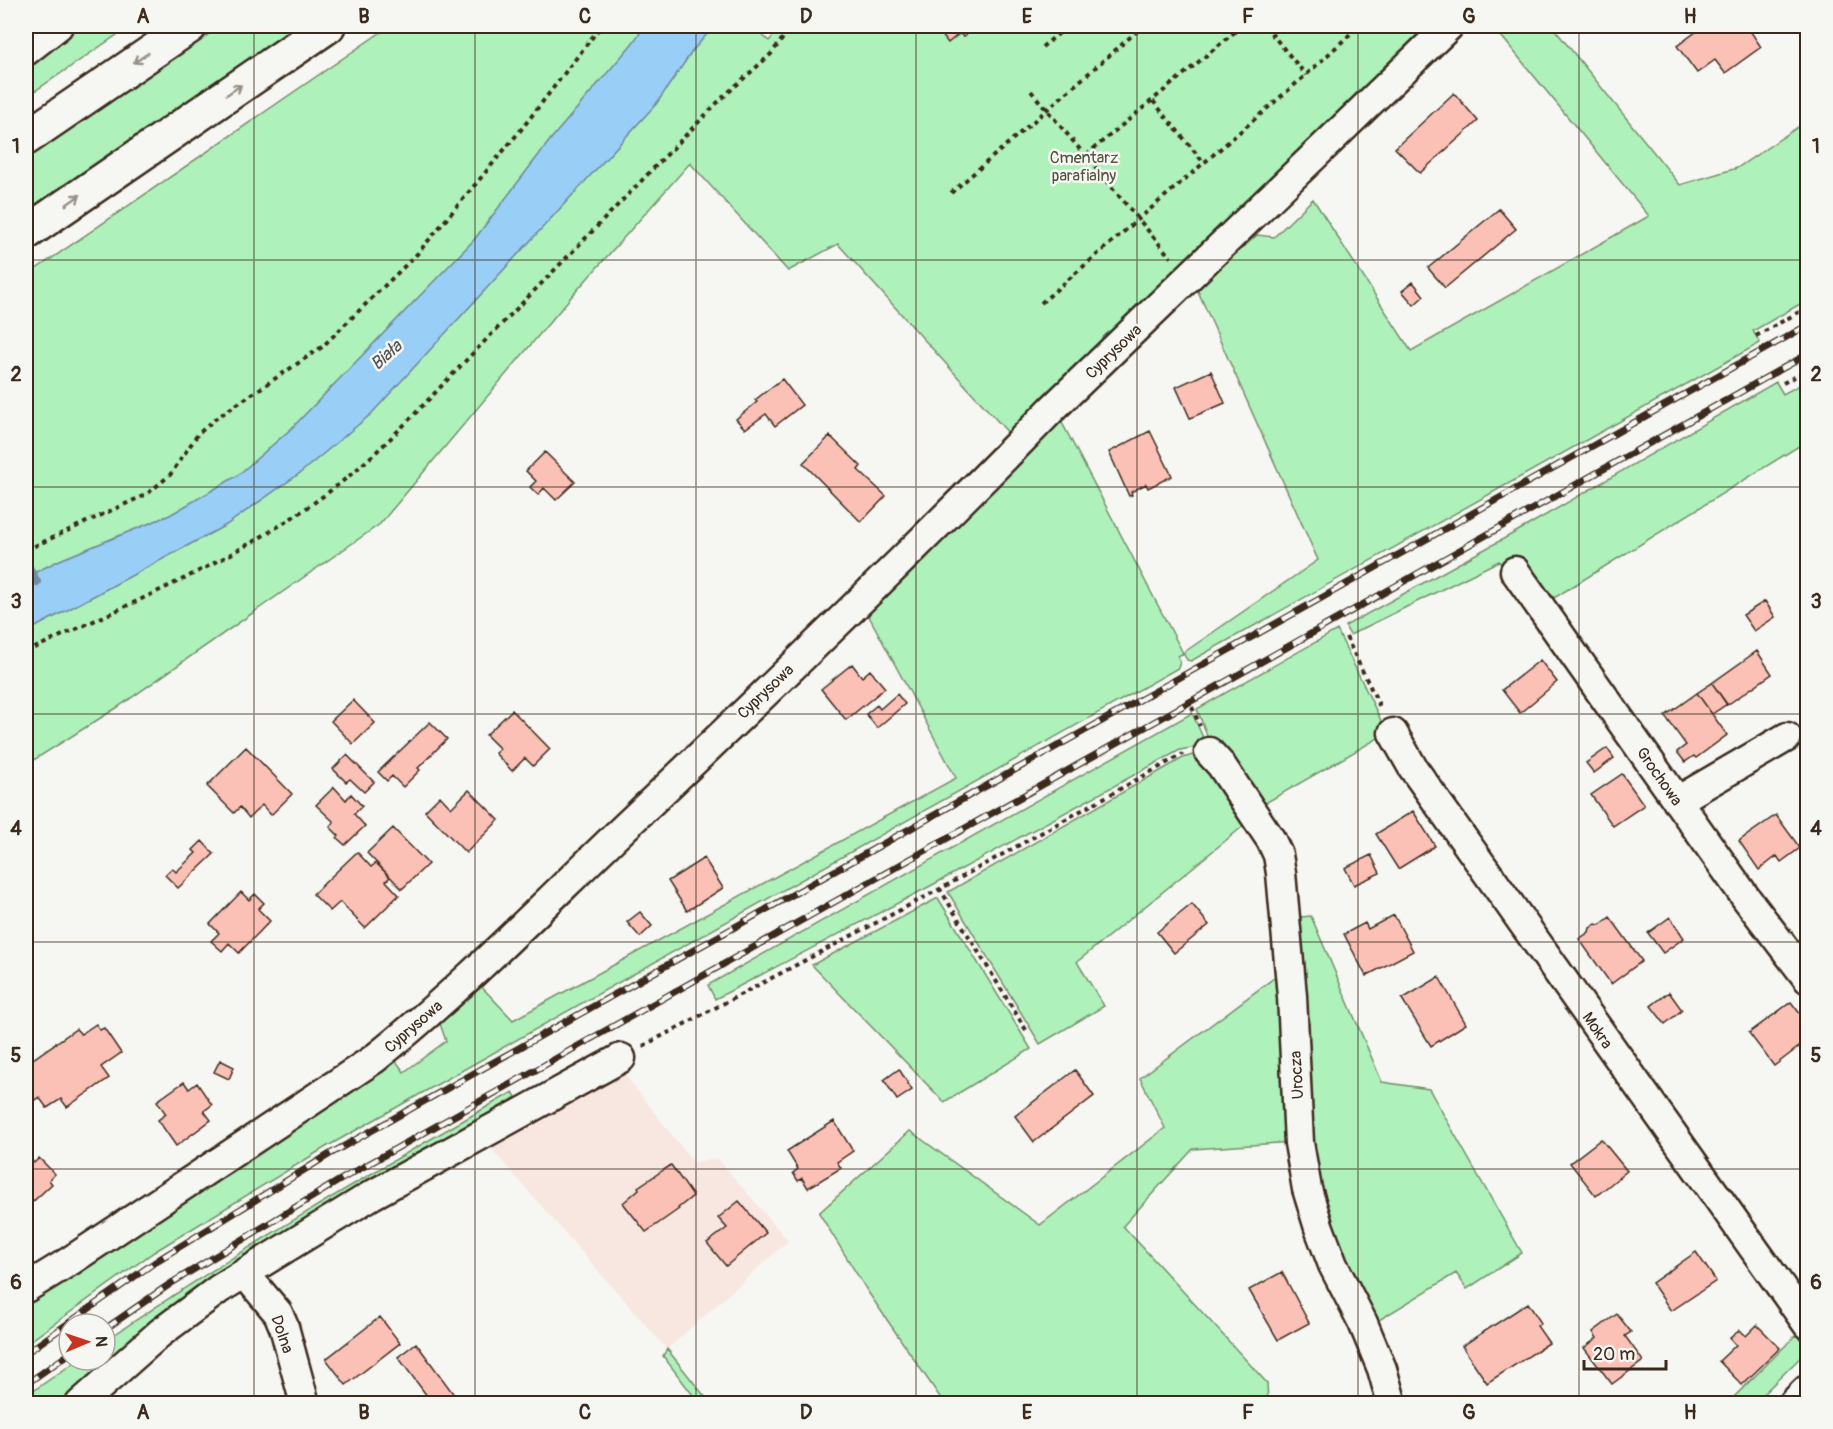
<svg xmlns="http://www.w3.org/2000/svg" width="1833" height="1429" viewBox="0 0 1833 1429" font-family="Pangolin,sans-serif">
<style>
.built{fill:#f8e6e0}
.green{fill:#aff1ba;stroke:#758e6c;stroke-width:1.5}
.water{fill:#99cff7;stroke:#738da0;stroke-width:1.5}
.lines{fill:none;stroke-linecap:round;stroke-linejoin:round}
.stream{stroke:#738da0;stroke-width:8}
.building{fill:#fcc1b6;stroke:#3b2a1e;stroke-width:1.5}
.minor-casing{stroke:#3b2a1e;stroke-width:33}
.major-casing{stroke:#3b2a1e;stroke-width:38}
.highway-casing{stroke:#3b2a1e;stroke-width:38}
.path{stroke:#3b2a1e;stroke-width:4;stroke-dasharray:4.5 4.5;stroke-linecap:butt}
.minor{stroke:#f6f6f2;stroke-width:28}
.major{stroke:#f6f6f2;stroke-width:33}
.highway{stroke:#f6f6f2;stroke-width:33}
.rail-casing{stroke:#3b2a1e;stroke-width:7}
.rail{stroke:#f6f6f2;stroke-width:4.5;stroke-dasharray:14;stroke-linecap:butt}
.oneway{stroke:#989088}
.grid{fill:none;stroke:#3b2a1e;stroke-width:1.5;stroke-opacity:0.55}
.labels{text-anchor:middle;stroke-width:5;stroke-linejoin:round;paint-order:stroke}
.park-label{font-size:16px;fill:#52523d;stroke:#f6f6f2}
.street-label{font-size:16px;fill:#3b2a1e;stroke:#f6f6f2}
.water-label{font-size:18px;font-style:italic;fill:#525354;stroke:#f6f6f2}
.neatline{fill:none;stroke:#3b2a1e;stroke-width:2}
.grid-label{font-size:20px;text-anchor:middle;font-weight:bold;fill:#3b2a1e}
</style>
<rect width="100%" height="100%" fill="#f6f6f2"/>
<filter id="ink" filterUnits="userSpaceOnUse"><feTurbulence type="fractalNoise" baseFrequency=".0167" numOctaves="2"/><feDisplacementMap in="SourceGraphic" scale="12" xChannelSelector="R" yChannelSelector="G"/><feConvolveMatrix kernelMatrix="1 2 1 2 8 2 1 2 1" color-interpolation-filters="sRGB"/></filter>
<g filter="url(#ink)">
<path class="built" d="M 621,1070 L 693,1162 L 718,1159 L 788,1241 L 667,1349 L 487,1144 Z"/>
<path class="green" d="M 66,26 L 130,26 L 26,97 L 26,58 Z
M 221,26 L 298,26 L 26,212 L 26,160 Z
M 390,26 L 645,26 L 632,44 L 551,139 L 474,240 L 291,429 L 237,476 L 170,515 L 60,560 L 26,577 L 26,276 Z
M 714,26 L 752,26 L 769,41 L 782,26 L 1427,26 L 1427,32 L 1011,436 L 838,244 L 788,271 L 690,163 L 571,297 L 380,524 L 118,707 L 26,765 L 26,632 L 226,525 L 300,473 L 371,414 L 656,104 L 693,50 Z
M 1493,26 L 1552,26 L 1680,185 L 1737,168 L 1807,121 L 1807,300 L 1753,331 L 1760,343 L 1191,661 L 1187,660 L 1183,653 L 1178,656 L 1180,662 L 1178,668 L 326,1147 L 154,1252 L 26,1344 L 26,1300 L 393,1057 L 404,1072 L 446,1041 L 438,1018 L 477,982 L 513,1020 L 956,778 L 864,607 L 1060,419 L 1183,653 L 1318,560 L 1197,289 L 1257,235 L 1274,237 L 1313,199 L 1411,351 L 1649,216 Z
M 1807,381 L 1807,441 L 1554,598 L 1523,558 L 1503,567 L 1499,561 L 1350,635 L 1345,626 L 1525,527 L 1776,382 L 1783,394 Z
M 1337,630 L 1387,733 L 1255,809 L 1211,746 L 1197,709 Z
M 1192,713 L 1205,742 L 1201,746 L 1180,750 L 936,883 L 715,999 L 708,985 Z
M 1199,753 L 1252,819 L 1077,962 L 1104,1006 L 1040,1044 L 948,892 L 1183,758 Z
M 938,898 L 1031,1049 L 944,1102 L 812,965 Z
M 1311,916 L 1382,1082 L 1429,1089 L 1522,1253 L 1467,1289 L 1456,1273 L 1371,1325 L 1312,1186 L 1291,918 Z
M 1286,969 L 1292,1142 L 1193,1149 L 1123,1226 L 1267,1383 L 1268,1403 L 944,1403 L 868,1292 L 819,1213 L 910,1131 L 1040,1225 L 1165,1128 L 1140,1078 Z
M 513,1092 L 516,1097 L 366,1189 L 154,1326 L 66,1403 L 26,1403 L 26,1396 L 78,1360 L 105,1360 L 105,1341 C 237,1251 374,1171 513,1092 Z
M 1800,1331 L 1807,1338 L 1807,1351 L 1754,1403 L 1727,1404 Z
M 667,1349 L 710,1403 L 699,1403 L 663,1356 Z"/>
<path class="water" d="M 645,26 L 714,26 L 693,50 L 656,104 L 371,414 L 300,473 L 226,525 L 26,632 L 26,577 L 60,560 L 170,515 L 237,476 L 291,429 L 474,240 L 551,139 L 632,44 Z"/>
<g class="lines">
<path class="stream" d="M 26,562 L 37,582"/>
</g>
<path class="building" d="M 935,26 L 977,26 L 978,27 L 963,37 L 960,33 L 948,43 Z
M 1704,26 L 1747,26 L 1761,47 L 1725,73 L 1715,60 L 1697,73 L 1677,46 Z
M 1454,93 L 1478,121 L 1420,173 L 1395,148 Z
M 1499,209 L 1516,229 L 1445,288 L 1428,268 Z
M 1413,282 L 1424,296 L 1414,305 L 1402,291 Z
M 1211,371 L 1225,403 L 1190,418 L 1176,387 Z
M 782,379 L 802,405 L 775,426 L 766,414 L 745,429 L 736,419 L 757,402 L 755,400 Z
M 1150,431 L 1172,476 L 1148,488 L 1146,484 L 1131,492 L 1132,495 L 1129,496 L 1109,452 Z
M 830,436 L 861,466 L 858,470 L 886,496 L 861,522 L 803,463 Z
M 545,452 L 575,482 L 556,500 L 544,488 L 538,495 L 530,487 L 536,481 L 526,471 Z
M 1765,601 L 1775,617 L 1754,631 L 1743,615 Z
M 1757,651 L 1772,674 L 1727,705 L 1712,683 Z
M 1540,660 L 1557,682 L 1520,713 L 1502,690 Z
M 852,664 L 862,677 L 870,670 L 885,688 L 846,720 L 821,689 Z
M 1712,683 L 1727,704 L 1712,714 L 1697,693 Z
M 1697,693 L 1727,735 L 1696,758 L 1694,756 L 1685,762 L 1677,752 L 1686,745 L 1665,716 Z
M 897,694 L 905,704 L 877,728 L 866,714 L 877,705 L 880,709 Z
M 353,700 L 375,723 L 353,744 L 331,721 Z
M 512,710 L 550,749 L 533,766 L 525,758 L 512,771 L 495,753 L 500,749 L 486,735 Z
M 430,722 L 447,739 L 418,768 L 420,770 L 403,787 L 392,776 L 387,781 L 378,772 Z
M 246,747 L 292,794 L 271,815 L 262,805 L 249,818 L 240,807 L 234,813 L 207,786 Z
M 1607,748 L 1614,758 L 1594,773 L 1586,763 Z
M 347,755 L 374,782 L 364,792 L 350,779 L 346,782 L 333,769 Z
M 1622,774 L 1644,805 L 1613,826 L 1591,795 Z
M 334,787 L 346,800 L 351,794 L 362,806 L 354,814 L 365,826 L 345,845 L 337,838 L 339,836 L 330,827 L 334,822 L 316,805 Z
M 469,790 L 499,820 L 466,853 L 425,811 L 440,796 L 451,808 Z
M 1413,811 L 1435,846 L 1398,869 L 1376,834 Z
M 1776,815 L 1800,848 L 1781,862 L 1777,856 L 1759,870 L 1739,841 Z
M 393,828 L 428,864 L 402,889 L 367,853 Z
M 202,841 L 214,854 L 178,888 L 165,875 L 172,868 L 176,872 L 196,853 L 193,850 Z
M 357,852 L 371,867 L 376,863 L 390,877 L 386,881 L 399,895 L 365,928 L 340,902 L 330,911 L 313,894 Z
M 1371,855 L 1380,873 L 1354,885 L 1345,868 Z
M 704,858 L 723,888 L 687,911 L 668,881 Z
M 241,892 L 249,900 L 255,894 L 264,903 L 258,909 L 270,921 L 239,953 L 229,943 L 222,951 L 211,941 L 219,933 L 210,924 Z
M 1192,904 L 1209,925 L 1174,953 L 1157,932 Z
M 640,912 L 652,926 L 640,937 L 627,922 Z
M 1394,915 L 1413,951 L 1366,976 L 1344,934 L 1365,923 L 1368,929 Z
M 1610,917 L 1642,961 L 1611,984 L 1579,939 L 1589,932 L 1590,928 L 1596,924 L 1600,925 Z
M 1670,917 L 1684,938 L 1663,953 L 1648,933 Z
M 1439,977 L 1466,1024 L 1431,1046 L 1402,999 Z
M 1669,992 L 1682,1010 L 1665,1024 L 1651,1006 Z
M 1791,1002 L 1808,1024 L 1808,1040 L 1774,1066 L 1749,1033 Z
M 96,1024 L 100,1030 L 104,1028 L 121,1053 L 101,1067 L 109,1078 L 67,1107 L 61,1099 L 47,1108 L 39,1097 L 35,1100 L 26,1086 L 26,1064 L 76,1029 L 81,1034 Z
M 220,1060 L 234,1067 L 229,1079 L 214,1072 Z
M 899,1069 L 912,1090 L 897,1100 L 884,1080 Z
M 1075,1070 L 1094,1096 L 1034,1142 L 1015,1116 Z
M 184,1082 L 189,1089 L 197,1083 L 212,1105 L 204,1111 L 211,1120 L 176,1146 L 158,1120 L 166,1114 L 157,1101 Z
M 834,1121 L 853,1151 L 837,1162 L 841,1168 L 808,1188 L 802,1178 L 798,1181 L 793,1173 L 798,1169 L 787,1151 Z
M 1601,1139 L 1627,1171 L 1596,1196 L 1570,1163 Z
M 26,1154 L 34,1163 L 39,1158 L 55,1174 L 49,1180 L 52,1184 L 26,1208 Z
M 671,1165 L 693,1196 L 678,1208 L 679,1209 L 646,1232 L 623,1203 L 639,1189 L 638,1187 Z
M 739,1201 L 766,1233 L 726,1266 L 707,1243 L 727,1228 L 718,1218 Z
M 1696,1252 L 1716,1281 L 1671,1311 L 1652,1283 Z
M 1282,1272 L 1309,1323 L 1278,1340 L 1249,1290 Z
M 1528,1303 L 1541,1323 L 1537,1326 L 1549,1343 L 1487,1383 L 1462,1346 Z
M 1617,1314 L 1631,1332 L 1625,1336 L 1643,1361 L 1612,1384 L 1584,1348 L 1597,1338 L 1593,1332 Z
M 380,1317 L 400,1343 L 346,1385 L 326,1359 Z
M 1757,1325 L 1780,1348 L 1742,1385 L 1719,1361 L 1736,1345 L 1730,1338 L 1740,1330 L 1746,1336 Z
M 416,1343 L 455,1396 L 445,1404 L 433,1404 L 398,1357 Z"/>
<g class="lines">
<g class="minor-casing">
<path id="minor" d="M 26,51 L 58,26
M 1515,571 L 1746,898 L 1808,979
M 1393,733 L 1413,768 L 1808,1325
M 1209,752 L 1221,765 L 1271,840 L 1278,855 L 1281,873 L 1292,996 L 1299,1143 L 1307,1189 L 1319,1228 L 1333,1265 L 1363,1323 L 1382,1369 L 1392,1404
M 1677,801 L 1787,737
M 245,1274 L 278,1313 L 284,1327 L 305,1404
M 26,1288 L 70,1261 L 374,1059 C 463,988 542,906 624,828 C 769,690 914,551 1053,408 L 1449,26
M 80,1404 L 160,1333 L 219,1289 L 372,1195 L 621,1058"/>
</g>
<g class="major-casing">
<path id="major" d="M 1796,1404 L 1808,1392"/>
</g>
<g class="highway-casing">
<path id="highway" d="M 26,138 L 190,26
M 26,233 L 328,26"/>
</g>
<path class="path" d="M 1265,26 L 1306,75
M 1042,47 L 1068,26
M 1031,91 L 1171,258
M 1153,101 L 1204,163
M 1086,155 L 1242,26
M 951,193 L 1143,26
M 1041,303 L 1306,75 L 1359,26
M 1756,336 L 1808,307
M 1783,383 L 1808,370
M 26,550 L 147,494 L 170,475 L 198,434 L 215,419 L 322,347 L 418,253 L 520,131 L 601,26
M 1346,637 L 1381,709
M 26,652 C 131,603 241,559 334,488 C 386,448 431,396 477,349 C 559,266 640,182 721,99 L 771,54 L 792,26
M 1192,707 L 1200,726
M 1026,1030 L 940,889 L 1183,754
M 643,1046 L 940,889"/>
<use href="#minor" class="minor"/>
<use href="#major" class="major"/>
<use href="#highway" class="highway"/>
<g class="rail-casing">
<path id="rail" d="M 105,1329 L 170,1284 L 340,1180 L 1808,354
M 26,1353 L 158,1260 L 330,1154 L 1808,325
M 26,1384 L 69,1354"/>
</g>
<use href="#rail" class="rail"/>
</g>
<defs><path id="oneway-shaft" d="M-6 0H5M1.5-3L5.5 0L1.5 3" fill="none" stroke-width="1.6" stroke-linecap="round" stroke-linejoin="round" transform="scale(1.5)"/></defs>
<g class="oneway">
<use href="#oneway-shaft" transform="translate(141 58) rotate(146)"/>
<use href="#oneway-shaft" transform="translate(234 90) rotate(-34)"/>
<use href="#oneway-shaft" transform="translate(73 200) rotate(-35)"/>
</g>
</g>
<path class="grid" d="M 254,26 L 254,1404M 475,26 L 475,1404M 696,26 L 696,1404M 916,26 L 916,1404M 1137,26 L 1137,1404M 1358,26 L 1358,1404M 1579,26 L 1579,1404M 26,260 L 1808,260M 26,487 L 1808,487M 26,714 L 1808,714M 26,942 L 1808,942M 26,1169 L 1808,1169"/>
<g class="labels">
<g class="park-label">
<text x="1084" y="163">Cmentarz<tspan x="1084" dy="18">parafialny</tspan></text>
</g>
<g class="street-label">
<text transform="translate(1113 351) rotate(-44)" y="6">Cyprysowa</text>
<text transform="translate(765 691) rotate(-44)" y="6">Cyprysowa</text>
<text transform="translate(1660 776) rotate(55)" y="6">Grochowa</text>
<text transform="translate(413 1026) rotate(-41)" y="6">Cyprysowa</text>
<text transform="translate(1598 1030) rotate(55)" y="6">Mokra</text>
<text transform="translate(1296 1075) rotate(-93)" y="6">Urocza</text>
<text transform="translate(283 1334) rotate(71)" y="6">Dolna</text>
</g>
<g class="water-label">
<text transform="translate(386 355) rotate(-42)" y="6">Biała</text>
</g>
</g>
<rect width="1833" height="1429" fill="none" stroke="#f6f6f2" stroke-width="66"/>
<g transform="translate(87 1342) rotate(88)"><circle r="28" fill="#f6f6f2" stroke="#aba49d" stroke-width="1.5"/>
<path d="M0-4.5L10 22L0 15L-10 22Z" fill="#c8321e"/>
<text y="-9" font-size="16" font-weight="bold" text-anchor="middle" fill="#3b2a1e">N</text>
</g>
<path d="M1584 1360v9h82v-9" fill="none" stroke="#3b2a1e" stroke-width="3"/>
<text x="1593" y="1360" font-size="18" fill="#3b2a1e" stroke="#f6f6f2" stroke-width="4.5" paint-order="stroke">20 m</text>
<rect x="33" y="33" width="1767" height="1363" class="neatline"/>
<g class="grid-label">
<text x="143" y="23">A</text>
<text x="364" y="23">B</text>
<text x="585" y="23">C</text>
<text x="806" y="23">D</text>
<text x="1027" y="23">E</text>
<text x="1248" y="23">F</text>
<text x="1469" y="23">G</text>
<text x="1690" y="23">H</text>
<text x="16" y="153">1</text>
<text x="1816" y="153">1</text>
<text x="16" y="381">2</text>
<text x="1816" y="381">2</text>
<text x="16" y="608">3</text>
<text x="1816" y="608">3</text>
<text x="16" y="835">4</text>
<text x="1816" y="835">4</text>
<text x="16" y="1062">5</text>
<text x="1816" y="1062">5</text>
<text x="16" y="1289">6</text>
<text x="1816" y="1289">6</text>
<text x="143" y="1419">A</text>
<text x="364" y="1419">B</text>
<text x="585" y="1419">C</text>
<text x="806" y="1419">D</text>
<text x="1027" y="1419">E</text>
<text x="1248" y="1419">F</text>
<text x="1469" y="1419">G</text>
<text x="1690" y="1419">H</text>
</g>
</svg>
